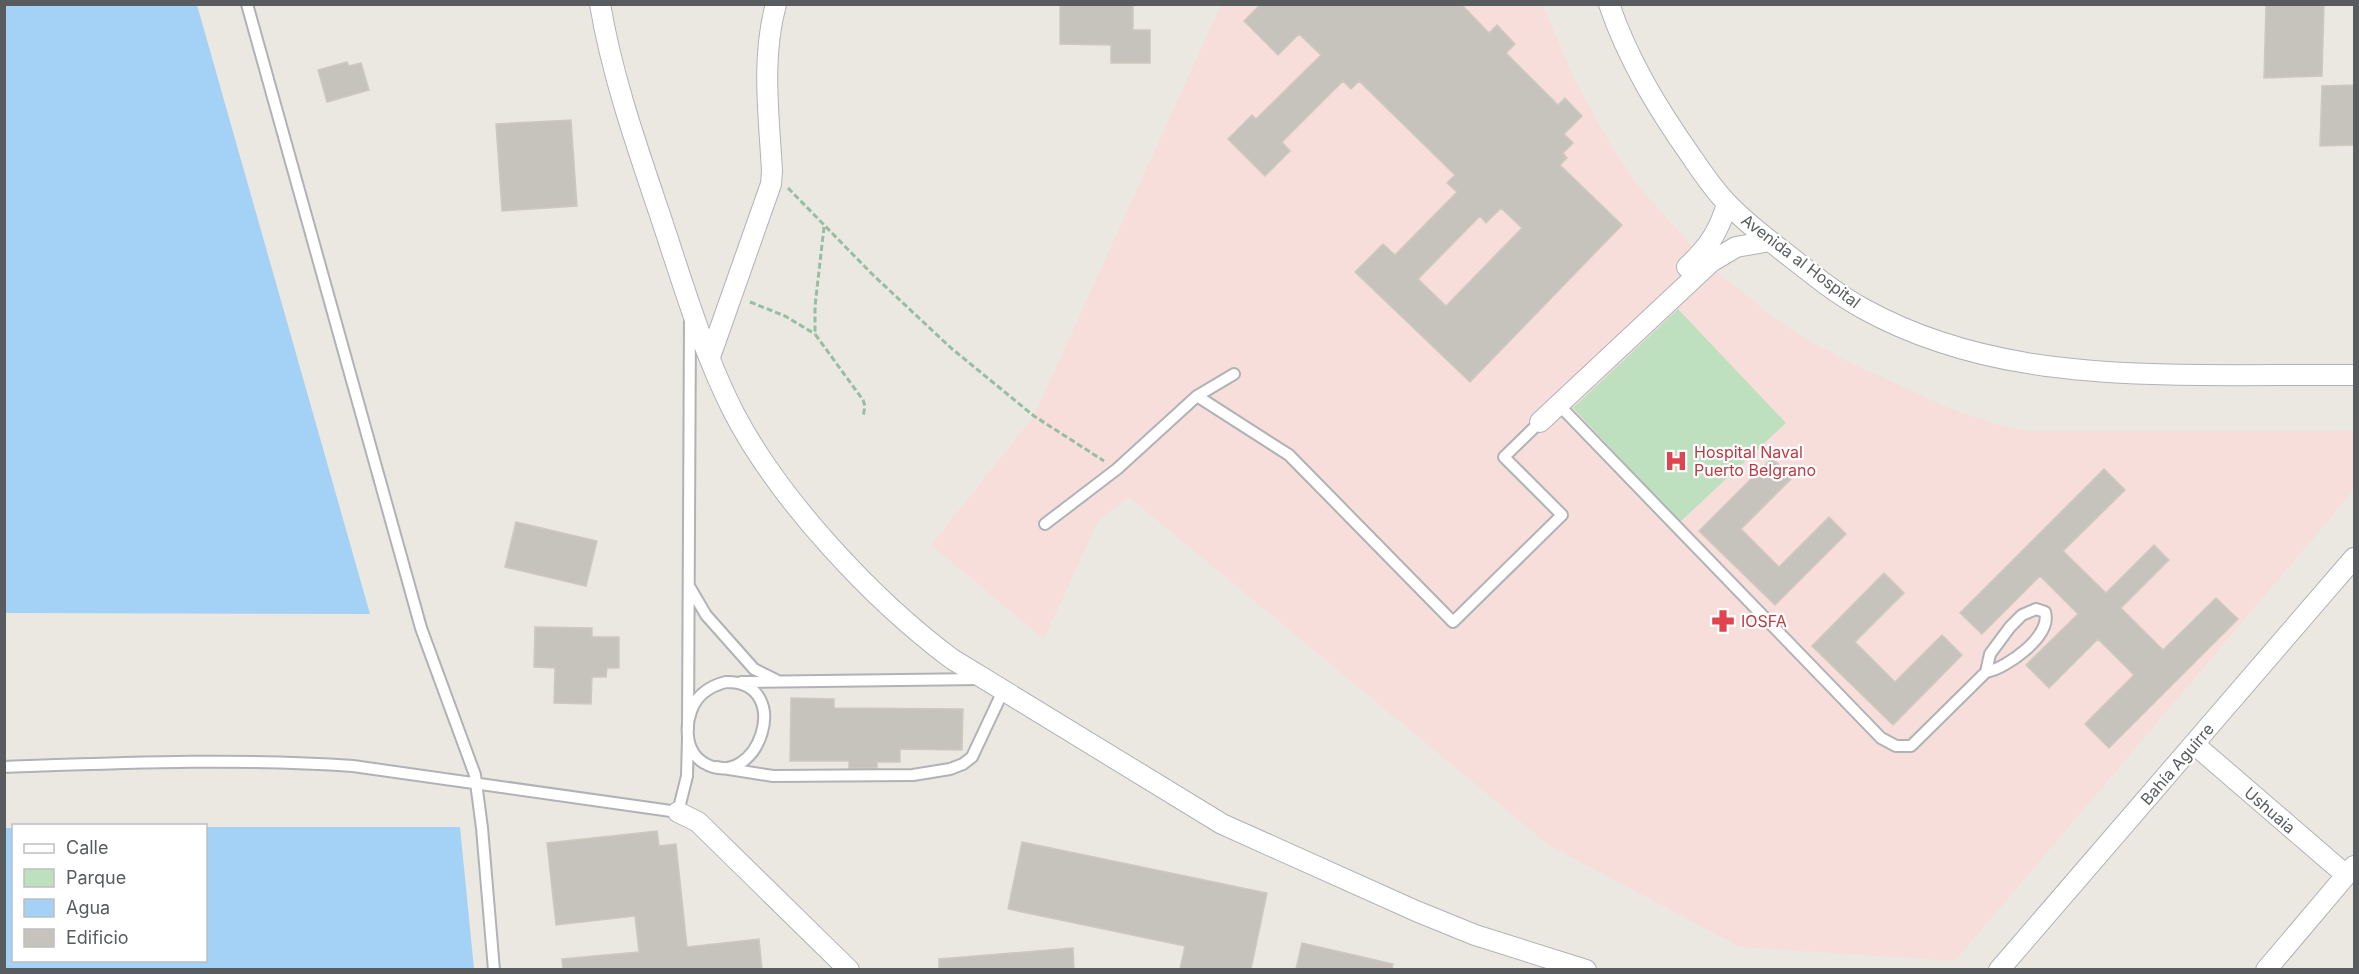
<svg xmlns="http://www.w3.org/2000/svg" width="2359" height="974" viewBox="0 0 2359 974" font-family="Inter,sans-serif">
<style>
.medical{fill:#f7dedb}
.green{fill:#bee0be}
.water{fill:#a4d2f6}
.building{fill:#c6c3bc;stroke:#cec9bf;stroke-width:1.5;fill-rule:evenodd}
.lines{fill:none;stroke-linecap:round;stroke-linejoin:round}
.service-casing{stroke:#b0b2b6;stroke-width:14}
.minor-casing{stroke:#b0b2b6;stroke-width:22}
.path{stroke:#96bea2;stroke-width:3;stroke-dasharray:6 3;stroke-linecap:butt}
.service{stroke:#fff;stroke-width:10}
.minor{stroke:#fff;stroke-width:20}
.labels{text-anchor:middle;stroke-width:4.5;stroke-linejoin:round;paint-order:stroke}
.street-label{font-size:16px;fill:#595c5f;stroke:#fff}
.health-label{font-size:16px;fill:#be3a42;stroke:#fff;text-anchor:start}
</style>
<rect width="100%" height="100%" fill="#eae8e0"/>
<path class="medical" d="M 1221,5 L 1543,5 L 1573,77 L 1611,145 L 1637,184 L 1668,220 L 1718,273 L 1780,322 L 1815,344 L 1851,363 L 1949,408 L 1999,425 L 2027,431 L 2354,431 L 2354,490 L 1955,961 L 1740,947 L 1549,845 L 1129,497 L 1098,521 L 1044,639 L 931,545 L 1034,416 Z"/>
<path class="green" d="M 1678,309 L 1786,423 L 1680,522 L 1573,408 Z"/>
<path class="water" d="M 5,4 L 197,5 L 370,614 L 5,613 Z
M 206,827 L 460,827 L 474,969 L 5,969 L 5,828 L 13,828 L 14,960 L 206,960 Z"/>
<path class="building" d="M 1060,4 L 1133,4 L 1133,30 L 1150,30 L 1150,63 L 1111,63 L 1111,45 L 1060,44 Z
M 1261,4 L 1461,4 L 1489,33 L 1497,25 L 1515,44 L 1506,53 L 1558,105 L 1565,98 L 1582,116 L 1564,134 L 1573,143 L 1563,153 L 1567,158 L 1560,165 L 1622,225 L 1470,382 L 1355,272 L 1383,244 L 1395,255 L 1457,192 L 1447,183 L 1455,175 L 1359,81 L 1351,89 L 1343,81 L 1282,142 L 1290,151 L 1265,176 L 1228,139 L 1252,115 L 1256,119 L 1321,55 L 1299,34 L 1278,55 L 1244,21 ZM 1501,208 L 1522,228 L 1446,306 L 1418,279 L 1480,216 L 1486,223 Z
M 2266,4 L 2324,4 L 2322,76 L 2264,78 Z
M 347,62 L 349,66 L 361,63 L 369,90 L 327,102 L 318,70 Z
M 2355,85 L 2355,145 L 2320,146 L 2322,86 Z
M 571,120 L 577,206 L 502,211 L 496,124 Z
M 1772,458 L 1792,478 L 1741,529 L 1779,567 L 1829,517 L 1846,534 L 1775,605 L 1699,531 Z
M 2104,469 L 2125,490 L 2063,551 L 2106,593 L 2154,545 L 2169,560 L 2121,608 L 2163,650 L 2216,598 L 2238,619 L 2109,748 L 2085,724 L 2134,675 L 2098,639 L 2049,688 L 2026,665 L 2078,614 L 2040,576 L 1982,634 L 1960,613 Z
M 516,522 L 597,541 L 586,586 L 505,567 Z
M 1884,573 L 1904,593 L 1855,642 L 1895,682 L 1942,635 L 1962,655 L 1893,725 L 1812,646 Z
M 535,627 L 592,628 L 592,637 L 619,637 L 619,668 L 607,668 L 606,677 L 592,677 L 591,704 L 554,703 L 555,668 L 534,667 Z
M 791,698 L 834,699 L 834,708 L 963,709 L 962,750 L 900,749 L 900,762 L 877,762 L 877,768 L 849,768 L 849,761 L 790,761 Z
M 657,831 L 659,846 L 676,844 L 687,947 L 759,939 L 762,969 L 563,969 L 562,959 L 639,952 L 635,916 L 556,925 L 547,843 Z
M 1022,842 L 1267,893 L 1251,969 L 1180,969 L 1185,946 L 1008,909 Z
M 1302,943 L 1393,964 L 1392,969 L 1296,969 Z
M 1073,948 L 1074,969 L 939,969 L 939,959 Z"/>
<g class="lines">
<g class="service-casing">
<path id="service" d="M 247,4 L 421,628 L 475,775 L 482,828 L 494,970
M 1234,374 L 1197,396 L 1289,455 L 1453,622 L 1562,515 L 1504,457 L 1540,422
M 1559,405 L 1881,738 L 1896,746 L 1911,746 L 1986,672 L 1990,654 L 2010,627 L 2022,615 L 2036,609 L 2045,612 C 2052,636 2007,668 1986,672
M 1045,524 L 1117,469 L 1197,396
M 689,586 L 706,615 L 754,669 L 776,680
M 726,682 C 796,681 758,794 704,763 C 681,749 684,711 702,694 C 709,688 717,684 726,682 Z
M 741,682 L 981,679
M 688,729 L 690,321
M 4,767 C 121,763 237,758 353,766 L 678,812 L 687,776 L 688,738
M 716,767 L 773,776 L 913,775 L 950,769 L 963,764 L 972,757 L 1003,691"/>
</g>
<g class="minor-casing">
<path id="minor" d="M 600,4 C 612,75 635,141 658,209 C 681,277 701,348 734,413 C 780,501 873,600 952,659 L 1222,824 L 1416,911 L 1475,935 L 1586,970
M 1609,4 C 1628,60 1658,109 1691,156 C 1702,172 1713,189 1727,203 C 1742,219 1761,234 1779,248 C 1806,269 1833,292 1864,309 C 1913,336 1972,354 2027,363 C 2135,380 2246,374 2354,375
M 1687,267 C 1708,248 1719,231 1727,204
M 710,357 L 771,184 L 772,171 C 769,115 761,59 776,4
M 1540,422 L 1711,262 L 1736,247 L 1770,241
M 2194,744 L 2346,875
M 678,812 L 698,822 L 849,970
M 1999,970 L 2354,558
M 2266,970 L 2354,866"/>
</g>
<path class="path" d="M 788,188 L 872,274 L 951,348 L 1034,416 L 1104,461
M 824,227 L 815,306 L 815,334 L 863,400 L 865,406 L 863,417
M 750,302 L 785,316 L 815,334"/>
<use href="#service" class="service"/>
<use href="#minor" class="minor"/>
</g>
<defs>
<g id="hospital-bare" transform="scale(1.8)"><path d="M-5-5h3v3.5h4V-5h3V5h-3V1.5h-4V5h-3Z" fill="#e0444e" stroke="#fff" stroke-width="2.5" paint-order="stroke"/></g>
<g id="pharmacy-bare" transform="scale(1.8)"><path d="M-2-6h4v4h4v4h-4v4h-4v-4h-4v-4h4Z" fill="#e0444e" stroke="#fff" stroke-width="2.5" paint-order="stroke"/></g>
</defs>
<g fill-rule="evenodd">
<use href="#hospital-bare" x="1676" y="461"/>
<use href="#pharmacy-bare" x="1723" y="621"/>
</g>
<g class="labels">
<g class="street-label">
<text transform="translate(1801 261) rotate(37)" y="6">Avenida al Hospital</text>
<text transform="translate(2177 764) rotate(-49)" y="6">Bahía Aguirre</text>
<text transform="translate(2270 810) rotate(41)" y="6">Ushuaia</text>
</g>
<g class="health-label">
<text x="1694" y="458">Hospital Naval<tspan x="1694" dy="18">Puerto Belgrano</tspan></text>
<text x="1741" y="627">IOSFA</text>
</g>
</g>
<rect width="2359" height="974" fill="none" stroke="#595c5f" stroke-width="12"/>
<rect x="12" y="824" width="195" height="138" fill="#ffffff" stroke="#bdbebf" stroke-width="1.5"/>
<rect x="24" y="844" width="30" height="9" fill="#ffffff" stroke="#bdbebf" stroke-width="1.5"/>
<text x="66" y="854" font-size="18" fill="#595c5f">Calle</text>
<rect x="24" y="869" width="30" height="18" fill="#bee0be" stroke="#bdbebf" stroke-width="1.5"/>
<text x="66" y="884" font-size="18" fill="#595c5f">Parque</text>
<rect x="24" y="899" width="30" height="18" fill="#a4d2f6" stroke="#bdbebf" stroke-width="1.5"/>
<text x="66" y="914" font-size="18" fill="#595c5f">Agua</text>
<rect x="24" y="929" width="30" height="18" fill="#c6c3bc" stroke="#bdbebf" stroke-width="1.5"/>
<text x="66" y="944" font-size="18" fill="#595c5f">Edificio</text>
</svg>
